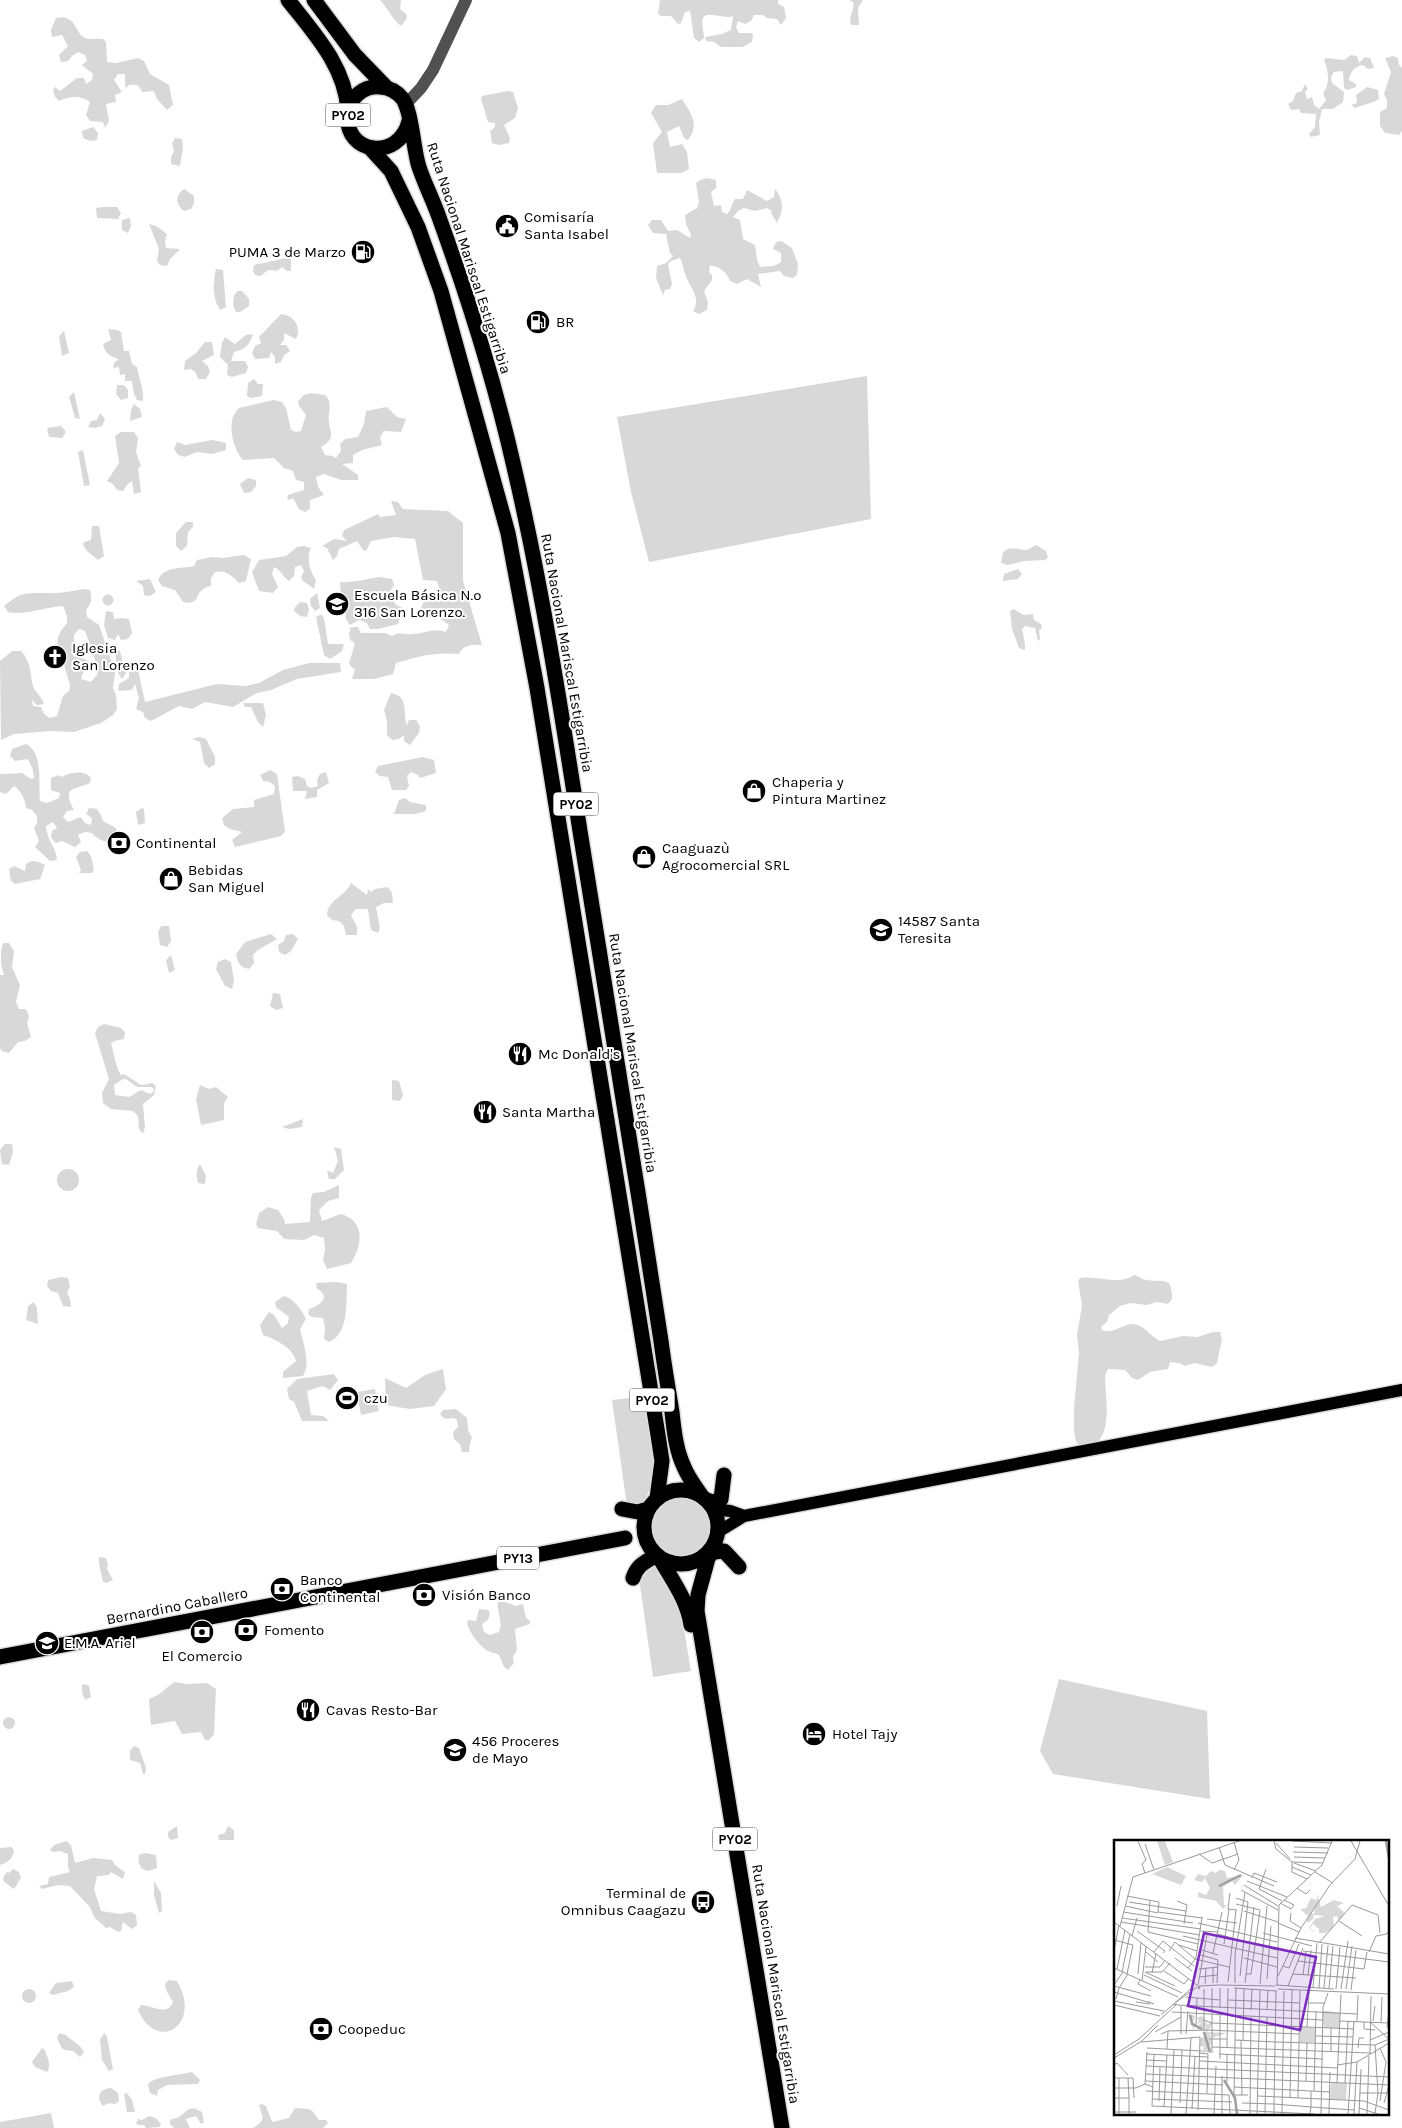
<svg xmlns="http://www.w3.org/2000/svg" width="1402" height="2128" viewBox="0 0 1402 2128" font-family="Karla,sans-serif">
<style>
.green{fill:#d8d8d8;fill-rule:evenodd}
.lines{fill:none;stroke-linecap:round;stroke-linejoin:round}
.major-casing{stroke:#dbdbdb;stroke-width:15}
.highway-casing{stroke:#dbdbdb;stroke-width:18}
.minor{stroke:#515151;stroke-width:12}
.major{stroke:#000;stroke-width:12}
.highway{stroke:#000;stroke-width:15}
.labels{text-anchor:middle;stroke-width:4;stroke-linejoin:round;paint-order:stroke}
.shield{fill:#fff;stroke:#4c4c4c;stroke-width:1}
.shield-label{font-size:14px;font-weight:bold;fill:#000}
.poi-label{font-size:15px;fill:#000;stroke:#fff;text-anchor:start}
.street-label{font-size:15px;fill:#000;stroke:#fff}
.inset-river{fill:none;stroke:#9f9f9f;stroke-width:2.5}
.inset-road{fill:none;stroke:#999;stroke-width:1}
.view{fill:#7b2cbf;fill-opacity:0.15;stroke:#7b2cbf;stroke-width:2.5}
.inset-edge{fill:none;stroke:#000;stroke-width:2.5}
</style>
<rect width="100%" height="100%" fill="#fff"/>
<path class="green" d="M 380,0 L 401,0 L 400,9 L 406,14 L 407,18 L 401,26 C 392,19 388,8 380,0 Z
M 660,0 L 778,0 L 778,4 L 784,7 L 786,18 L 781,25 L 777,19 L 767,18 L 763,15 L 754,15 L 751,21 L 745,24 L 738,21 L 736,27 L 739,33 L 751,33 L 753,35 L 752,42 L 743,47 L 721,47 L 714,42 L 706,41 L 705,37 L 722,34 L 731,30 L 733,16 C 725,20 706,10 703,18 C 701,23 704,32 704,38 L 699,42 L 694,38 L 690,11 L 685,12 L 681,23 L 678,24 L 671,16 L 661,16 L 658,14 Z
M 849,0 L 863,0 L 858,8 L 859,25 L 851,25 C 848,16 855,11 853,2 Z
M 63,17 C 77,21 74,28 82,36 C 87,41 97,38 103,39 L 106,42 L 107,62 L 116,63 L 138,58 L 144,61 L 150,74 L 169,85 L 173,105 L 167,110 L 157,99 L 154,91 L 142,92 C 139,85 137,84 129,85 L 127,88 L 125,86 L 125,74 L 118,74 L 114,80 L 122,92 L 115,95 L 116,102 L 106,104 L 109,121 L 105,128 L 103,122 L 90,121 L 86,115 L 90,102 C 80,95 70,96 59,101 L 55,97 L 53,90 L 55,87 L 60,91 L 77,78 L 84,78 L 86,84 L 92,80 L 93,74 L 82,65 L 87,61 L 85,55 L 78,52 L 72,56 L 68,61 L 61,62 L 59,55 L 68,46 L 62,35 L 52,37 L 51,30 L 56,18 Z
M 1351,55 L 1357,56 L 1359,63 L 1365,57 L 1370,58 L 1374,68 L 1368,69 L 1363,65 C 1355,66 1350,72 1349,80 L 1356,84 L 1356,87 L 1347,90 L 1344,88 L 1343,71 L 1334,72 L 1331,77 L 1332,83 L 1344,92 L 1343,102 L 1333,109 L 1322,109 L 1319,122 L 1320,135 L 1311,137 L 1309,134 L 1315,127 L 1316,114 L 1301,113 L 1299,109 L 1291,110 L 1288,104 L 1293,101 L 1296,93 L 1302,91 L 1305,84 L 1308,89 L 1305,92 L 1307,99 L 1312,97 L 1314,105 L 1319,109 L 1326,100 L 1323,93 C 1331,84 1328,70 1324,60 L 1326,58 L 1344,60 Z
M 1393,56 L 1398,58 L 1399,65 L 1402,68 L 1402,131 L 1399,135 L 1385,133 L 1380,126 L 1380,112 L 1387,108 L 1387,100 L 1384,94 L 1391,72 L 1385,58 Z
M 1367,87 L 1378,90 L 1379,99 L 1376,101 L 1355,108 L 1351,105 L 1357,103 L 1356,95 Z
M 508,91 L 513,92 L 518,108 L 515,118 L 504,125 L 510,138 L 509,143 L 499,145 L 492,143 L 490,131 L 495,127 L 495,123 L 488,122 L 481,99 L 482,96 Z
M 682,99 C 691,113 700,125 688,140 L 684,138 L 679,126 L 667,132 L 670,147 L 682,144 L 687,152 L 689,169 L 681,173 L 657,173 L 653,143 L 662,132 L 651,113 L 656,105 L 668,105 Z
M 93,127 L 98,133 L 97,140 L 90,141 L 83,138 L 82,131 Z
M 175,138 L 182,139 L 183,148 L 180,166 L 171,164 L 171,157 L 174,151 L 172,144 Z
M 707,178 L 716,180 L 716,188 L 711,192 L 714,206 L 721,205 L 722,212 L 727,214 C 732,209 731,204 735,199 L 743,199 L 747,190 L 767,201 L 774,197 L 775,189 C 784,201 784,209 777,223 L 771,213 L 772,211 L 767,208 L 755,211 L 744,208 L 738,211 L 733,217 L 740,220 L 743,239 L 755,245 L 757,260 L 760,267 L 774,266 L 781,262 L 781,253 L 773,249 L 776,242 L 781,241 L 792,248 L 798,264 L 797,275 L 793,278 L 784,276 L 780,271 L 758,274 L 761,287 L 747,279 L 737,284 L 730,281 C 726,271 721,268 710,265 L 709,272 L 712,275 L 712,280 L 704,291 L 708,302 L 707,310 L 699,314 L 693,311 C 702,297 689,287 685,274 C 683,268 683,264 680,258 L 671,261 L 668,264 L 672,284 L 670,289 L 665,290 L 663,295 L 656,278 L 657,266 L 666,263 L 673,256 L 670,253 L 666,234 L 653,233 L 648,225 L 652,220 L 661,220 L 668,231 L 677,230 L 690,238 L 691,235 L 686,224 L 685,215 L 697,208 L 699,202 L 696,183 L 700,180 Z
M 184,189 L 194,196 L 194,203 L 191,209 L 184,211 C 175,204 175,195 184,189 Z
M 440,203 L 445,205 L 449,215 L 459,217 L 460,225 L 455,230 L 455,235 L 461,246 L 467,247 L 464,255 L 459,255 Z
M 103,207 L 117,207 L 121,213 L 118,219 L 97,218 L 96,208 Z
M 130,218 L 131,226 L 128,233 L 122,230 L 122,220 Z
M 149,224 L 156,226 L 167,234 L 165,241 L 166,248 L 180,249 L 170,259 L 167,266 L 160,265 L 157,261 L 159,249 Z
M 291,257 L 291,271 L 287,271 L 282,267 L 277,271 C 269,269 267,270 261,276 L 255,275 L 253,271 L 254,265 Z
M 216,269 L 223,270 L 226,307 L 220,310 C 212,298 213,282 216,269 Z
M 238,291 L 242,291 L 249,299 L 249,306 L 240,312 L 236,312 C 232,305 232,295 238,291 Z
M 281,314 C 294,315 302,327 296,339 L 284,333 L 284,340 L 280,345 L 286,345 L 290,351 L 284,355 L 281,362 L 275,364 L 275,357 L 271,352 L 269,358 L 255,359 L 252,353 L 255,346 L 261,343 L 259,337 Z
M 108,329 L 117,330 L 121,332 L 124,351 L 129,351 L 132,364 L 137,367 C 139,378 144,391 143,401 L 137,400 L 134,394 L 132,381 L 125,381 L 125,374 L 120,375 L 119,367 L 113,368 L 114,363 L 119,359 C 110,356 105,354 103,344 L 111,340 Z
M 64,331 L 69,353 L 62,356 L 59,336 Z
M 253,334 C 250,345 244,350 234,352 L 231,361 L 245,361 L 248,367 L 246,373 L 232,377 L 227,375 L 228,365 L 220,357 L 222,343 L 225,337 L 235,344 L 246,335 Z
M 205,342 L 212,342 L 214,355 L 202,361 L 208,366 L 210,372 L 206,379 L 198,379 L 196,373 L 191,369 L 184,370 L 185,361 L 196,353 Z
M 867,376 L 871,519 L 649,562 L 631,492 L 617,417 Z
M 254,379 L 258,384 L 263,384 L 262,396 L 251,398 L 247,396 L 248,383 Z
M 117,385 L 124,385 L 128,390 L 128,398 L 121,400 L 116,394 Z
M 74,392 L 80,419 L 75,418 L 69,397 Z
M 311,393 L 325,395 C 334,404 327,412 329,422 C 329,428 333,433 330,439 C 328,443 325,444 321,447 L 325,455 L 332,456 L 336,458 L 341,451 L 340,444 L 345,439 L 358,437 L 364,424 L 366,411 L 387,407 L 397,417 L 406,419 L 401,432 L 384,431 L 380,438 L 382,445 L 362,450 L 353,455 L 353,463 L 342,464 L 358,475 L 358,480 L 341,480 L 324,474 L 316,477 L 318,487 L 324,495 L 310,500 L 310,509 L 305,512 L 299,509 L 293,498 L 289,500 L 287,498 L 288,495 L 304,490 L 304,482 L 296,480 L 293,471 L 284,468 L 274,458 L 243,460 C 233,449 225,420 239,408 L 274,400 L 282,402 L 286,408 L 291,430 L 296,432 L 301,431 L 306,415 L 299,406 L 298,401 L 304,395 Z
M 134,404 L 140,409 L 142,417 L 130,421 L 131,410 Z
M 100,413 L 105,419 L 102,426 L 95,428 L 88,427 L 91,421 L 97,420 Z
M 61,426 L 66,432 L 62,438 L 49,437 L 47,428 Z
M 121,432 L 134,432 L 138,438 L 136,452 L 141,466 L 138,468 L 141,492 L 134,494 L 132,481 L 127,485 L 123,491 L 117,490 L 113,484 L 107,481 L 119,463 L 115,436 Z
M 212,440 L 226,443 L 226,450 L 212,454 L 197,452 L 185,457 L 178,455 L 174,449 L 177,442 L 185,445 Z
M 83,450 L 90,485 L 84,486 L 78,452 Z
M 248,478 L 256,480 L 256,486 L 251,492 L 244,493 L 240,484 Z
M 391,501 L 398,502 L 403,509 L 448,511 L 463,523 L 463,581 L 482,645 C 471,645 464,644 459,654 C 433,652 421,656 396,663 L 393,674 L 374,679 L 352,679 L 355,670 L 349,664 L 355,643 L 350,640 L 349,634 L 351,627 L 358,627 L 361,633 L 385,633 L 392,636 C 400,631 404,635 412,634 C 428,633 429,628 446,632 L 449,625 L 438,617 L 423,614 L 421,608 L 427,595 L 442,597 L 437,581 L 423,580 L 415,539 L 394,537 L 371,541 L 366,551 L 363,550 L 357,541 L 339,549 L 337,556 L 333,560 L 327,548 L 322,546 L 334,539 L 347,541 L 342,536 L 344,530 L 378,514 L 380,517 L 396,515 Z
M 186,522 L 193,522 L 193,527 L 188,532 L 187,546 L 181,551 L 176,546 L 176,533 Z
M 92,526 L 99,526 L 104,556 L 98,560 L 87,551 L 83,545 L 84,542 L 91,540 Z
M 1036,545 L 1046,551 L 1048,557 L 1045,560 L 1024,561 L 1008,565 L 1001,563 L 1003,552 C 1011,545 1018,550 1027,550 Z
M 304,546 L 311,548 C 306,557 310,572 316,580 L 314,589 L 302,580 L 301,577 L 304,571 L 301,565 L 295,567 L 294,576 L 289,581 C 283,577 281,570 274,567 L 272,574 L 278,587 L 273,593 L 259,591 L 252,572 L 259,560 L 286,556 L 297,547 Z
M 244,555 L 251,559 L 246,581 L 239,583 C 231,575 226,570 215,572 L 211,578 L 211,586 C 202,588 199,592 196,600 L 190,603 L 183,602 L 175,590 L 162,586 L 158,580 C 164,566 181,569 194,566 L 197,560 L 212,557 L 223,558 Z
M 1018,569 L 1022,574 L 1018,579 L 1003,581 L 1004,574 Z
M 379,577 L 392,579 L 394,585 L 389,593 L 396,605 L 403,608 L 398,624 L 378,629 L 370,629 L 367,623 L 359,620 L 350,625 C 343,618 346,609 347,600 L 341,596 L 340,582 C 353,583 366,579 379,577 Z
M 150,579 L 156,592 L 150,596 L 144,595 L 143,586 L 136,581 Z
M 83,589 L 90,590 C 92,599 92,603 86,610 L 87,617 L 99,625 L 113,666 L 115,673 L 113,688 L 116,695 L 117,709 L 113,715 L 101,723 L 74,732 L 51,731 L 14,734 L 1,740 L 0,661 L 12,651 L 21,651 C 34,665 29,681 35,690 C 39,696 42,697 44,704 L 37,705 L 32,700 L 33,706 L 41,707 L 44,714 L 50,718 L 57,716 L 63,696 L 69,691 L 70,685 L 64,665 L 64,651 L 58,648 C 56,636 60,632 67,623 L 67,616 L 63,606 C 46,607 23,616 8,612 L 4,606 C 22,591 26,593 48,593 C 57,594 74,591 83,589 ZM 79,629 L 85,631 L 98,668 L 97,675 L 91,682 L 81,679 L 87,660 L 73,656 L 74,635 Z
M 317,593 L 320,608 L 315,611 L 311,606 L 310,599 Z
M102.5 600a5.5 5.5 0 1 1 11 0a5.5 5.5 0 1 1-11 0Z
M 300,602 L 307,603 L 309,610 L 307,617 L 300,616 L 294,611 L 295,607 Z
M 1014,609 L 1023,615 L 1033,614 L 1034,620 L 1041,624 L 1042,628 L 1039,630 L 1040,639 L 1038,641 L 1035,628 L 1025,626 L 1022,629 L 1025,644 L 1025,650 L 1019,648 L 1012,629 L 1010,611 Z
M 106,611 L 113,612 L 114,619 L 122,618 L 129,619 L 132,633 L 128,639 L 121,640 L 118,634 L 115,640 L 108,638 L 104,625 Z
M 320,615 L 322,615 L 324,618 L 328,644 L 344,644 L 342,651 L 330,659 L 324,655 L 316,617 Z
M 114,647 L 120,651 L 126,673 L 122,679 L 118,673 Z
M 309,663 L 340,663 L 341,672 L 297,679 L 271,690 L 257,693 L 233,707 L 205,702 L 192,709 L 179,706 L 151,721 L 145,718 L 143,712 L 136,709 L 139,698 L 135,684 L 132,690 L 118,691 L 119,684 L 129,678 L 129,672 L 134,668 L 138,670 L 145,702 L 217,684 L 245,686 L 259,683 L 283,670 Z
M 391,693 C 410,697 402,712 407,725 L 409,720 L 416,720 L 420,726 L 419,733 L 410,745 L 404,741 L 404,735 L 399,739 L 392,740 L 387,735 L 387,721 L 384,710 Z
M 243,703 L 263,703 L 266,715 L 263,727 L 258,722 L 251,707 L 245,707 Z
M 199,737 L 206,739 L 215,757 L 215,764 L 209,768 L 204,763 L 200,742 L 192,739 Z
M 26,744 C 44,753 38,785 40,801 L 47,803 L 59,798 L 60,793 L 51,790 L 51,778 L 59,775 L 62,777 C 70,772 85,770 91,778 L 90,783 C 75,790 61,786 74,810 L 67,811 L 63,817 L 68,822 L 81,817 L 85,823 L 91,825 L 92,818 L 86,814 L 89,808 L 97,809 L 101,815 L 103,821 L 116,828 L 119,835 L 123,837 L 121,840 C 111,844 99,842 92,833 L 85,832 L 78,835 L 81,842 L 75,847 L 62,841 L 56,843 L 51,838 L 52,831 L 57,828 L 53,822 L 46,826 C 47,841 56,847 57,860 L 50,861 L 35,847 L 39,841 L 34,828 L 37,823 L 37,816 L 32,810 L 26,808 C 26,801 20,789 14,786 L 6,794 L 0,792 L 0,774 L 22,773 L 31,779 L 34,778 L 33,770 L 28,759 L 15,761 L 10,756 L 12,749 Z
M 423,757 L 434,760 L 436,773 L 420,778 L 418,775 L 411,772 L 407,776 L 409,786 L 406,790 L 392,790 L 388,777 L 380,776 L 375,772 L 378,766 Z
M 270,770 L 277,774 L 285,832 L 281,836 L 235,847 L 232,840 L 242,832 L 230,829 L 224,825 L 222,818 L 233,809 L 254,807 L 254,800 L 274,794 L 275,786 L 270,782 L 263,781 L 260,775 Z
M 326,772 L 329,783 L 317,790 L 317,797 L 305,799 L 307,791 L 293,791 L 292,777 L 298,776 L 305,779 L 307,786 L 311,788 L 318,786 L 317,780 L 320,774 Z
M 405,798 L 410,802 L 426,805 L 426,811 L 415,814 L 394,814 L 399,800 Z
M 142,808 L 144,809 L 145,823 L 138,825 L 136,812 Z
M 87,851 L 91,856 L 94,870 L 92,873 L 79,873 L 81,870 L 76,857 L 80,852 Z
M 32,861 L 39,862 L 45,865 L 40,879 L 15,884 L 11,881 L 9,869 L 14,866 L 25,871 L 26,864 Z
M 351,883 L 367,895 L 368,889 L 371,892 L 375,889 L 388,887 L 392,893 L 393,903 L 384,903 L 376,907 L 380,928 L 378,933 L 371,930 L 368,909 L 356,909 L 351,915 L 357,927 L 357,935 L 346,935 L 344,926 L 339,921 L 332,920 L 327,915 C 328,899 345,897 351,883 Z
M 161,926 L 169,926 L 171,941 L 167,947 L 160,945 L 158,932 Z
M 271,934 L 277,939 L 258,950 L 253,955 L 254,963 L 249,969 L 242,967 L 238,962 L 236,954 L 245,942 Z
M 293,934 L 298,939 L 291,951 L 285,955 L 279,952 L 278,945 L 284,941 L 286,935 Z
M 3,943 L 9,943 L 14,951 L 12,967 L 20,985 L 16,1002 L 19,1009 L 26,1009 L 29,1016 L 27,1023 L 31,1037 L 25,1041 L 18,1042 L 9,1053 L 2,1051 L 0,1048 L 0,975 L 4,975 C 0,964 0,953 3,943 Z
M 171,955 L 175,970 L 169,973 L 166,960 Z
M 225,959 L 231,962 L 234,981 L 232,989 L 225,986 L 216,969 L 218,962 Z
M 273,993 L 280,994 L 283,1008 L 276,1010 L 270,1006 Z
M 104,1024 L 121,1028 L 125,1032 L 124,1039 L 114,1041 L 111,1044 C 114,1052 116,1069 121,1075 L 124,1074 L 141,1085 L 152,1083 L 156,1086 L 154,1095 L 143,1104 L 145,1127 L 143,1134 L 139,1129 L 138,1116 L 133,1111 L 111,1109 L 103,1103 L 102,1093 L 109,1079 L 95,1033 L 98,1027 ZM 123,1079 L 126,1079 L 137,1087 L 151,1087 L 154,1089 L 153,1092 L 150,1094 L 141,1090 L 129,1097 L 115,1095 L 114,1085 Z
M 392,1080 L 399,1081 L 403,1095 L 400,1101 L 392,1100 Z
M 200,1085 L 209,1089 L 216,1087 L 228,1097 L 224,1103 L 224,1120 L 201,1125 L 196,1099 Z
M 303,1119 L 302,1127 L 289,1129 L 282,1127 Z
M 5,1144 L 12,1144 L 13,1152 L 9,1165 L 2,1164 L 0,1150 Z
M 334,1147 L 341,1149 L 344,1170 L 335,1179 L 329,1179 L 327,1170 L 333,1173 L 338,1161 Z
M 200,1164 L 206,1176 L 205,1184 L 198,1183 C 196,1175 196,1170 200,1164 Z
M57 1180a11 11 0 1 1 22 0a11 11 0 1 1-22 0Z
M 339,1185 L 339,1198 L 328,1201 L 319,1210 L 322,1221 L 341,1214 C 366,1221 362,1246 351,1263 L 327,1269 L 323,1260 L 325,1249 L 324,1238 L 314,1235 L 304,1240 L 284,1239 L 277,1231 L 258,1228 L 256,1224 L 259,1213 L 268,1207 L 278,1210 L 284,1219 L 285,1224 L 310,1222 L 311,1198 L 313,1193 L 324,1192 Z
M 1134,1275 C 1139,1276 1141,1279 1146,1280 C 1160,1283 1173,1274 1172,1299 L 1168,1304 L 1157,1302 L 1147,1305 L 1130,1303 L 1120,1306 L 1109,1315 L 1107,1322 L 1101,1327 L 1102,1330 C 1112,1335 1122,1324 1133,1324 C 1145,1325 1150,1336 1160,1341 L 1183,1336 L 1197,1337 L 1213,1332 L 1220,1332 L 1222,1339 L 1217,1363 L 1212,1367 L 1195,1363 L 1185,1366 L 1179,1363 L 1170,1362 L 1168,1369 L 1150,1372 L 1138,1380 L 1132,1378 L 1125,1370 L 1108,1369 L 1105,1375 C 1105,1397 1113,1429 1095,1445 L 1081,1447 L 1076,1442 L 1074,1431 L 1074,1407 L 1079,1353 L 1077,1335 L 1082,1305 L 1078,1281 L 1080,1278 C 1098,1275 1119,1286 1134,1275 Z
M 61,1277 L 68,1278 L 70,1286 L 67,1293 L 70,1299 L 71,1307 L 63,1306 L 58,1293 L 51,1291 L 47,1286 L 48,1280 Z
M 337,1282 L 347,1284 C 346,1303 349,1334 329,1342 L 324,1339 L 325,1328 L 323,1318 L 312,1317 L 308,1314 L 309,1309 C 319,1306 332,1297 317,1289 L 316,1283 Z
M 284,1296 C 294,1299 302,1310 306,1319 L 300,1329 C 303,1342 311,1364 303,1376 L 283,1378 L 283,1372 L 296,1361 C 293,1348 275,1339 263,1335 L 260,1325 L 269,1312 L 274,1315 L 282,1328 L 288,1323 L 289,1317 L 276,1307 L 275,1302 Z
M 34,1302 L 37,1308 L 38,1324 L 26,1320 L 28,1306 Z
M 443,1369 L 446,1389 L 434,1406 L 410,1409 L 386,1405 L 385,1378 L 406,1388 L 425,1375 Z
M 334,1374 L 338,1380 L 330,1390 L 323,1386 L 307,1391 L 311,1415 L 323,1416 L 329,1421 L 302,1421 L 294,1402 L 289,1399 L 287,1389 L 297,1379 Z
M 375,1389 L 379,1411 L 361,1415 L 357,1392 Z
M 648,1396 C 652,1427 664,1482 639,1507 L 627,1506 L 612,1400 Z
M 456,1409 L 467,1418 L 468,1430 L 472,1438 L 470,1443 L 469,1452 L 462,1452 L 460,1444 L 454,1439 L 453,1432 L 458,1427 L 457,1420 L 454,1418 L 445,1419 L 440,1414 L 443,1410 Z
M649 1527a31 31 0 1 1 62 0a31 31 0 1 1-62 0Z
M 99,1557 L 106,1558 L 108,1565 L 107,1569 L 113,1580 L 106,1583 L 103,1582 L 99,1564 Z
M 656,1565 L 680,1605 L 691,1671 L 653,1677 L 639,1578 L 646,1568 Z
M 498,1602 L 505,1602 L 516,1606 L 523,1604 L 526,1618 L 530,1621 L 530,1624 L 515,1629 L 517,1650 L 513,1656 L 514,1663 L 508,1670 L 504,1667 L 499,1655 C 496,1653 492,1653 488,1651 C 479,1646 469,1632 467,1623 L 468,1620 L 476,1621 L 479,1609 L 488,1610 L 490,1613 L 488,1620 L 482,1624 L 484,1632 L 490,1635 L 499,1632 C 504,1621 496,1613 498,1602 Z
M 1059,1679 L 1207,1711 L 1210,1799 L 1053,1774 L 1040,1751 Z
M 174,1682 L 187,1684 L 207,1683 L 216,1689 L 214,1734 L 209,1740 L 205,1740 L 201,1732 L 182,1734 L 175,1721 L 151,1725 L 149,1700 L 151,1698 L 158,1695 Z
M 85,1684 L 89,1686 L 91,1697 L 85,1700 L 82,1693 L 82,1685 Z
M3 1723a6 6 0 1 1 12 0a6 6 0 1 1-12 0Z
M 134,1746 L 139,1748 L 146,1768 L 145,1774 L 143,1774 L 140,1763 L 130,1760 L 130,1751 Z
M 177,1826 L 178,1838 L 171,1840 L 168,1837 L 168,1832 Z
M 228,1826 L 234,1830 L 234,1840 L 219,1840 L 218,1835 L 225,1833 Z
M 66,1841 L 71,1845 L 75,1863 L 93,1858 L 112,1860 L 116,1866 L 125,1872 L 123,1879 L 111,1872 L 109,1875 L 97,1876 L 94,1889 L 101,1911 L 120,1914 L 131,1912 L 136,1915 L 137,1925 L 132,1929 L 123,1922 L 121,1931 L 118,1932 L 110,1927 L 106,1928 L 94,1917 L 90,1907 L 70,1886 L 58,1885 L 42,1889 L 39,1886 L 48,1884 L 49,1877 L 70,1872 L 68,1867 L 68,1854 L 60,1851 L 53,1852 L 50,1850 L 54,1845 Z
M 12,1847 L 14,1851 C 12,1859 9,1862 0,1865 L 0,1848 Z
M 146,1853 L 156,1855 L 157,1868 L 148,1871 L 142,1869 C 139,1864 137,1859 140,1854 Z
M 13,1869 L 19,1872 L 21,1878 L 14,1889 L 4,1882 L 3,1878 L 7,1872 L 9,1873 Z
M 154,1881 L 161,1893 L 162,1911 L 159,1913 L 154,1895 Z
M 169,1980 L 177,1981 C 203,2025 157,2054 138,2010 L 141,2005 C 151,2005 167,2017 173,2002 L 166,1990 L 165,1984 Z
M 72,1981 L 74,1987 L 68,1991 L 53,1995 L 49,1993 L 56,1983 Z
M22 1996a7 7 0 1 1 14 0a7 7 0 1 1-14 0Z
M 59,2033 L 66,2035 C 72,2041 80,2044 84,2052 L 80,2057 L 73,2051 L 64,2050 L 61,2047 L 57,2038 Z
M 104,2033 L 107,2037 L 113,2069 L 109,2071 L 102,2060 L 100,2040 Z
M 42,2048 L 45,2050 C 47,2057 52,2065 47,2072 L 35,2067 L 32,2062 Z
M 192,2072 L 200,2080 L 198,2084 L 167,2085 L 158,2090 L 157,2096 L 150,2093 L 148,2084 C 155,2076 181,2075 192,2072 Z
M 111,2088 L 118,2093 L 119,2101 L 115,2104 L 109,2103 L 103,2106 C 95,2096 100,2089 111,2088 Z
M 127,2093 L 132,2100 L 135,2112 L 127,2112 L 124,2094 Z
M 262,2104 L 266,2106 L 272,2122 L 289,2118 L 295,2108 C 310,2110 309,2105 319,2120 L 326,2120 L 328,2123 L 323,2128 L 253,2128 L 260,2123 L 263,2118 L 259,2105 Z
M 194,2108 L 202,2112 L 204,2122 L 201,2124 L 196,2116 L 186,2119 L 190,2128 L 174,2128 L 170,2124 L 170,2120 L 179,2117 L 189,2109 Z
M 51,2113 L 54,2128 L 0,2128 L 0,2122 Z
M 149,2116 L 156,2118 L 161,2124 L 160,2127 L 146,2128 L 144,2125 L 138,2125 L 136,2123 L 138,2119 L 142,2120 Z"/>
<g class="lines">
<g class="major-casing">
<path id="major" d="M 714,1509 L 730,1511 L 744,1516
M 718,1532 L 744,1516 L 1402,1390"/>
</g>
<g class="highway-casing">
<path id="highway" d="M 288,0 C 314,33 345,66 348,110
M 314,0 L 355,55 L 387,88
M 409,121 C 399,162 344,154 348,115 C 348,107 352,99 358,94 C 371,83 391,85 402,98 C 412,110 413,149 419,167 C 425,185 434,202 440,220 C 469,300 495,383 514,467 C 542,587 561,709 580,831 C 600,956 620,1081 640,1205 C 647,1250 654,1295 661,1341 C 664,1364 668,1388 672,1412 C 674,1431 676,1450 684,1467 C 688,1477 695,1486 701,1495
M 370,148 L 391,171 L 418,227 L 441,291 L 508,533 L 537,688 L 658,1435 L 662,1461 L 657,1498
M644 1527a37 37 0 1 1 74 0a37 37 0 1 1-74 0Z
M 707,1500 L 712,1502 L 721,1499 L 724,1475
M 622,1509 L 638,1512 L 648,1509
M 710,1551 L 698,1595 L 697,1611 L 782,2128
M 659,1557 C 672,1580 687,1599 691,1625
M 708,1557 L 714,1552 L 724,1551 L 739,1567
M 633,1578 C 637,1565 645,1562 657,1555
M 0,1657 L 625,1538"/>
</g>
<path class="minor" d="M 406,104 L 421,88 L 433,70 L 466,0"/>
<use href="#major" class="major"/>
<use href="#highway" class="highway"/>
</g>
<defs>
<g id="civic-disc" transform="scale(1.25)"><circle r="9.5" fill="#000" stroke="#fff"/><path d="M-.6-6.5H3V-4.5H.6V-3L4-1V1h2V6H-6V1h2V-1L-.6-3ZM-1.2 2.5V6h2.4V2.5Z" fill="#fff"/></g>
<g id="fuel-disc" transform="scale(1.25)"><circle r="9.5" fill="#000" stroke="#fff"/><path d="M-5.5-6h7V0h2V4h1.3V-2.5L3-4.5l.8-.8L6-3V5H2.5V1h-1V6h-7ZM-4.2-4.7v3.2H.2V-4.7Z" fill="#fff"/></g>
<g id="school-disc" transform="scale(1.25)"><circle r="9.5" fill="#000" stroke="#fff"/><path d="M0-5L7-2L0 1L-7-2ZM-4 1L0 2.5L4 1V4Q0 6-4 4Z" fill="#fff"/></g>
<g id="church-disc" transform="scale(1.25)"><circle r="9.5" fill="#000" stroke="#fff"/><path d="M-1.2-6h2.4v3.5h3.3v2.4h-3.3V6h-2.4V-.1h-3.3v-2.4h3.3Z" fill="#fff"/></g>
<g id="shop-disc" transform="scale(1.25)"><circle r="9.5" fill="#000" stroke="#fff"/><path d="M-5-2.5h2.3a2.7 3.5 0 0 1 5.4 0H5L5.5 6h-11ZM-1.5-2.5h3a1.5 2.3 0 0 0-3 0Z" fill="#fff"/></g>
<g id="bank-disc" transform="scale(1.25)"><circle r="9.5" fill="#000" stroke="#fff"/><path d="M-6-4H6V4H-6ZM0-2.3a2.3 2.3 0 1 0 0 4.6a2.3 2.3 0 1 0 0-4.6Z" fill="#fff"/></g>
<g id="restaurant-disc" transform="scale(1.25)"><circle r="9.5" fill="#000" stroke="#fff"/><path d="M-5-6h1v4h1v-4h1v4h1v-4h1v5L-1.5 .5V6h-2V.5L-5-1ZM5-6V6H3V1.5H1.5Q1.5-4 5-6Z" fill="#fff"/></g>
<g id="stadium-disc" transform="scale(1.25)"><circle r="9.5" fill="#000" stroke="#fff"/><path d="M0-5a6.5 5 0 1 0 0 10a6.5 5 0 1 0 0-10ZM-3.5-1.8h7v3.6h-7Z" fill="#fff"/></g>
<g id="hotel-disc" transform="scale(1.25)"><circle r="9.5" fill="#000" stroke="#fff"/><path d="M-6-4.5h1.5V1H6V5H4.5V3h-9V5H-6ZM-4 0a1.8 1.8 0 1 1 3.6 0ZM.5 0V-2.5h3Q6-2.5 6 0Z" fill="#fff"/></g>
<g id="bus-disc" transform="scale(1.25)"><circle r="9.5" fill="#000" stroke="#fff"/><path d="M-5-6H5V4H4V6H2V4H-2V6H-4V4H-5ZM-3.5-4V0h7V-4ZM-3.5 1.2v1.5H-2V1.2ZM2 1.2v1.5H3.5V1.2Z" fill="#fff"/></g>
</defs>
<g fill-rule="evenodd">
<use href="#civic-disc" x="507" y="226"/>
<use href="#fuel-disc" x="363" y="252"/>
<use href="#fuel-disc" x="538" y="322"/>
<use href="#school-disc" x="337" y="604"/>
<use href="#church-disc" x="55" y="657"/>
<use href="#shop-disc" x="754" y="791"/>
<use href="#bank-disc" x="119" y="843"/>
<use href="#shop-disc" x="644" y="857"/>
<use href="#shop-disc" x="171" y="879"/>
<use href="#school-disc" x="881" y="930"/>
<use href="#restaurant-disc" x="520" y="1054"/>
<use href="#restaurant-disc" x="485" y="1112"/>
<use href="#stadium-disc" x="347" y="1398"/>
<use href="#bank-disc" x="282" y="1589"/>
<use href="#bank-disc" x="424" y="1595"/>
<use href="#bank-disc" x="246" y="1630"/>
<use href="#bank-disc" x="202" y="1632"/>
<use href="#school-disc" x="47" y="1643"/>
<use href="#restaurant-disc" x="308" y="1710"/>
<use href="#hotel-disc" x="814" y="1734"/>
<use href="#school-disc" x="455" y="1750"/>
<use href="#bus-disc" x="703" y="1902"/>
<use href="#bank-disc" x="321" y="2029"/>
</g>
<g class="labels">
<g class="shield">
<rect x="325.5" y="103.5" width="45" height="23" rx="4"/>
<rect x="553.5" y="792.5" width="45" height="23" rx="4"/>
<rect x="629.5" y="1388.5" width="45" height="23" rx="4"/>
<rect x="497" y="1546.5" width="42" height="23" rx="4"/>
<rect x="712.5" y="1827.5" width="45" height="23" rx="4"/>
</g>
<g class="shield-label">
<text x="348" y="120">PY02</text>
<text x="576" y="809">PY02</text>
<text x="652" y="1405">PY02</text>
<text x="518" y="1563">PY13</text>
<text x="735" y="1844">PY02</text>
</g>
<g class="poi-label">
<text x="524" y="222">Comisaría<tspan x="524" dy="17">Santa Isabel</tspan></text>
<text x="346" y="257" text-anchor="end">PUMA 3 de Marzo</text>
<text x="556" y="327">BR</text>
<text x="354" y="600">Escuela Básica N.º<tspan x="354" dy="17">316 San Lorenzo.</tspan></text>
<text x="72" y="653">Iglesia<tspan x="72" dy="17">San Lorenzo</tspan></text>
<text x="772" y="787">Chaperia y<tspan x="772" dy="17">Pintura Martinez</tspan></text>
<text x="136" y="848">Continental</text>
<text x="662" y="853">Caaguazù<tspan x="662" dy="17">Agrocomercial SRL</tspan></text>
<text x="188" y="875">Bebidas<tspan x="188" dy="17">San Miguel</tspan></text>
<text x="898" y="926">14587 Santa<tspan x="898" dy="17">Teresita</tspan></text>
<text x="538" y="1059">Mc Donald's</text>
<text x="502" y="1117">Santa Martha</text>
<text x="364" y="1403">czu</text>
<text x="300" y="1585">Banco<tspan x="300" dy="17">Continental</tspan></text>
<text x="442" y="1600">Visión Banco</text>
<text x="264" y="1635">Fomento</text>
<text x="64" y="1648">E.M.A. Ariel</text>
<text x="202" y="1661" text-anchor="middle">El Comercio</text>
<text x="326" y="1715">Cavas Resto-Bar</text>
<text x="832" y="1739">Hotel Tajy</text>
<text x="472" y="1746">456 Proceres<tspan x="472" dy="17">de Mayo</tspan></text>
<text x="686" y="1898" text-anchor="end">Terminal de<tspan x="686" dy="17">Omnibus Caagazu</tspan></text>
<text x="338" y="2034">Coopeduc</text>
</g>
<g class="street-label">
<text transform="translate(469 258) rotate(72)" y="5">Ruta Nacional Mariscal Estigarribia</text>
<text transform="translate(567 653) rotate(80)" y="5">Ruta Nacional Mariscal Estigarribia</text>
<text transform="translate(633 1053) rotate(81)" y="5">Ruta Nacional Mariscal Estigarribia</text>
<text transform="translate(177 1606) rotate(-11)" y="5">Bernardino Caballero</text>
<text transform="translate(776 1984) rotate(81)" y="5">Ruta Nacional Mariscal Estigarribia</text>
</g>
</g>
<g transform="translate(1114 1840)">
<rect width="275" height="275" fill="#fff"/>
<path d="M 43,1 L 51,1 L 59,22 L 51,25 ZM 53,27 L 72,36 L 67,45 L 38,34 ZM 105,30 L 111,31 L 113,38 L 129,35 L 121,45 L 118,41 L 109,47 L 110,65 L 113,65 L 109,69 L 102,61 L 84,57 L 84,52 L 92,55 L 96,48 L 91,38 L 88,42 L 80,40 L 84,34 L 92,36 L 97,31 L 102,33 ZM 203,54 L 207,67 L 220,60 L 230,63 L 223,66 L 230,72 L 228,78 L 224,80 L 223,76 L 219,77 L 220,86 L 212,93 L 205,93 L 205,89 L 199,84 L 196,88 L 199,91 L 202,88 L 199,92 L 195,88 L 201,79 L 211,76 L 199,75 L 200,78 L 194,83 L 192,80 L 197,73 L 200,74 L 201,67 L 194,76 L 186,69 L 192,68 L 197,58 L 203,60 ZM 212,168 L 213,171 L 226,173 L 225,188 L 210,188 L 208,171 L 213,171 ZM 75,174 L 81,176 L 79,182 L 84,186 L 88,182 L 83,184 L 85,181 L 83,178 L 87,176 L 91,178 L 89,184 L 91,181 L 94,185 L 96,182 L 99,183 L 93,192 L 113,193 L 98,198 L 98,194 L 96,194 L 98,204 L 93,206 L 99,208 L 95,210 L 98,213 L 87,212 L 86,208 L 88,211 L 90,207 L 86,206 L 86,199 L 90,196 L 87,190 L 90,194 L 92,190 L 90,184 L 90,190 L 83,189 L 82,186 L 79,189 ZM 186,187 L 201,188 L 201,202 L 186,202 ZM 217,243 L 233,243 L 232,260 L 216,259 Z" fill="#d8d8d8"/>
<path class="inset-river" d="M 272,1 L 275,18M 105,46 L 127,35M 76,175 L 78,184 L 88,189M 90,192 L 96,212M 110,240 L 121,258 L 123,274"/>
<path class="inset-road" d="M 24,1 L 32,20 L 28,24 L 31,33M 160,1 L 162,9 L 178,22 L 209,23M 178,1 L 218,3M 237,1 L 275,66M 162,3 L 176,19M 31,4 L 40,30M 105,7 L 111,25 L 160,46M 180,7 L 214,8M 179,12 L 214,13M 85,14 L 98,23 L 124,14M 180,17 L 211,18M 178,22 L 178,32 L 193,39M 180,23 L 202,31M 178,27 L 197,35M 152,29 L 145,49 L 168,61M 120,30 L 125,20 L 120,2M 201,32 L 219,43M 138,38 L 140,33 L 163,42M 133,41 L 173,57M 130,45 L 164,66M 183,48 L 192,54 L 196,50M 127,50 L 164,70M 116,53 L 114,69 L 123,70M 13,56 L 45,62M 122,58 L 134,62 L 126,136M 36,60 L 34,92 L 84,104M 63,61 L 73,65 L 70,84M 15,62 L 72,71M 45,62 L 44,72 L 88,78M 166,63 L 177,69 L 180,65 L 170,60M 122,64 L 146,70 L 137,134 L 132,134M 3,66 L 7,46M 11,66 L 44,73M 130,71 L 164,82M 9,72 L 79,83M 177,73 L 176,81 L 187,88M 8,78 L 87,89M 93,79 L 123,83M 225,81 L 248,96M 0,82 L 84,146M 7,82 L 86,95M 84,83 L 163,102M 164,83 L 185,92M 6,86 L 19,37 L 125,1M 23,91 L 51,111 L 49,113M 87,91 L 104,92M 149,93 L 198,106M 104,94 L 121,99M 18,96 L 23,78M 69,96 L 163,118M 181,98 L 275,114M 0,100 L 19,105 L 13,134M 132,102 L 163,110M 205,103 L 238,65 L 264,75 L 266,93M 110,104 L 115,69M 65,105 L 83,111M 88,110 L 104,115M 0,111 L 5,85M 55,111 L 61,102 L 81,119 L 115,127M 189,111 L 275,122M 32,112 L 44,122M 40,112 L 49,101 L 80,126M 255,112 L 262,96 L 273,94 L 275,90M 99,113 L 108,72M 87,115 L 104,120 L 103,143M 61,118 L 78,131M 130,118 L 163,127M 184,121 L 250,129 L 253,112M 169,126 L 175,128 L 185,104M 31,127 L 46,127 L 51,120M 0,128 L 64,157M 74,128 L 82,118 L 88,77M 3,129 L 11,90M 85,129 L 104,127M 50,131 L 70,144 L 75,138M 8,132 L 16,94M 31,132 L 61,146M 32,132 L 48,132 L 56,123M 38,133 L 42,113M 24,134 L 27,103M 179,134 L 242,138M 30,135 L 68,153M 189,135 L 192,111M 194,135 L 197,110M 164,136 L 187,88 L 216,45 L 241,19 L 246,1M 85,137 L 103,135M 153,139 L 157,86M 26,140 L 24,144 L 37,151M 28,141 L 32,106M 114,142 L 122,70M 99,143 L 99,127M 121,143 L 121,115 L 131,52M 131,143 L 140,67M 91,144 L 92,128M 146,144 L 153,66M 0,145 L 9,132M 84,145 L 93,95M 162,145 L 220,149M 0,146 L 37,156M 85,146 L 84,149 L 86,148 L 85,146 L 105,145 L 161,146M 163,146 L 165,65 L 208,25 L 218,1M 174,146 L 189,108M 199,147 L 203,103M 120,148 L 163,151M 122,148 L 120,255 L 134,255M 205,148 L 208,104M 210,148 L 214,105M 215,148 L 219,106M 164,149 L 275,154M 222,149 L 226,107M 227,149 L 234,101M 232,149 L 238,106M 237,150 L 242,110M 162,151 L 160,264 L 197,267 L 196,274M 0,152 L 40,164M 72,157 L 106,160M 2,159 L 5,148 L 14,134M 114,160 L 186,163M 0,161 L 50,171M 22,162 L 35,164 L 36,161M 61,163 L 83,147M 194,163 L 211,163M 0,165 L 46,176M 63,165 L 243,174M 106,168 L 106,148M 137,170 L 138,149M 153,170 L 154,150M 58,172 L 209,180M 47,175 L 79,147M 90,180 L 98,183 L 240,189M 225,181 L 275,183M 243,181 L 244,155M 259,181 L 261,166M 250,182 L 250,189 L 261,190M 256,182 L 275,199M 267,183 L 268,157M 82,186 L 83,158M 193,187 L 195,152M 273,188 L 275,170M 90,191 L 90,149M 41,192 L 67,177M 47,194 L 54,191 L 93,190 L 185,194M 67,194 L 67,166M 72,194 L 74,171M 201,196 L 239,197M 95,199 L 113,199M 121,200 L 161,202M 127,200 L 128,255M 129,200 L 130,149M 256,200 L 275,192M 27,202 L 86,197 L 84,270M 161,202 L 261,205 L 275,199M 98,207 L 256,213M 113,207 L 114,148M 33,208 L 87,211M 244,208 L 245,198 L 250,198M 53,209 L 54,191M 217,212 L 217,188M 86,213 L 94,214 L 93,253M 98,213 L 98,148M 32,214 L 94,217M 105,214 L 209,219M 113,214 L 113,242M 256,214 L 257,156M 0,215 L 25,199 L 63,164 L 59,165M 40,215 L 38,266 L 200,274M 0,218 L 28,201 L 44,185M 106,219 L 106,175M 32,220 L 53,221M 86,221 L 223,228M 0,225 L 3,223 L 14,235M 223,225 L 243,222 L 275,203M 32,226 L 275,237M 32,234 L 275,245M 108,236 L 108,274M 0,238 L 19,238 L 20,258M 5,238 L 5,274M 31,241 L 109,245M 192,241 L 193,202M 223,243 L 227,154M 231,243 L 234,181M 31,244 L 33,212M 120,247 L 216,252M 0,248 L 22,248 L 31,244 L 39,247M 32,251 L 115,255 L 116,274M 197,251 L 197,267 L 240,270M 200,251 L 202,171M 245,253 L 275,253M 144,256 L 250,261 L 275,270M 0,258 L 15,258 L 14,238M 15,258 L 15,274M 176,258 L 178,150M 184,258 L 186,150M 38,259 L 118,262M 45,261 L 46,227M 266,261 L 272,222 L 266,208M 66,263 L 68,210M 128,263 L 160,264 L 160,274M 270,263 L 275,245M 50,267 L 53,215M 245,268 L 264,274M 78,269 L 81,216M 0,272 L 22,272M 151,273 L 153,177M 261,273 L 264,253 L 261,205M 57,274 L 60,210M 72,274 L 77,198M 100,274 L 102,226M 136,274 L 137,177M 143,274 L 146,150M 168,274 L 170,151M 207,274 L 209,167 L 214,153M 215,274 L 216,232M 234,274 L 240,181M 240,274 L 243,222M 245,274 L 247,229M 253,274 L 255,216"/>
<path class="view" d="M 90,93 L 202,117 L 186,190 L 74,166 Z"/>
<rect width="275" height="275" class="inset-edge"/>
</g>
</svg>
